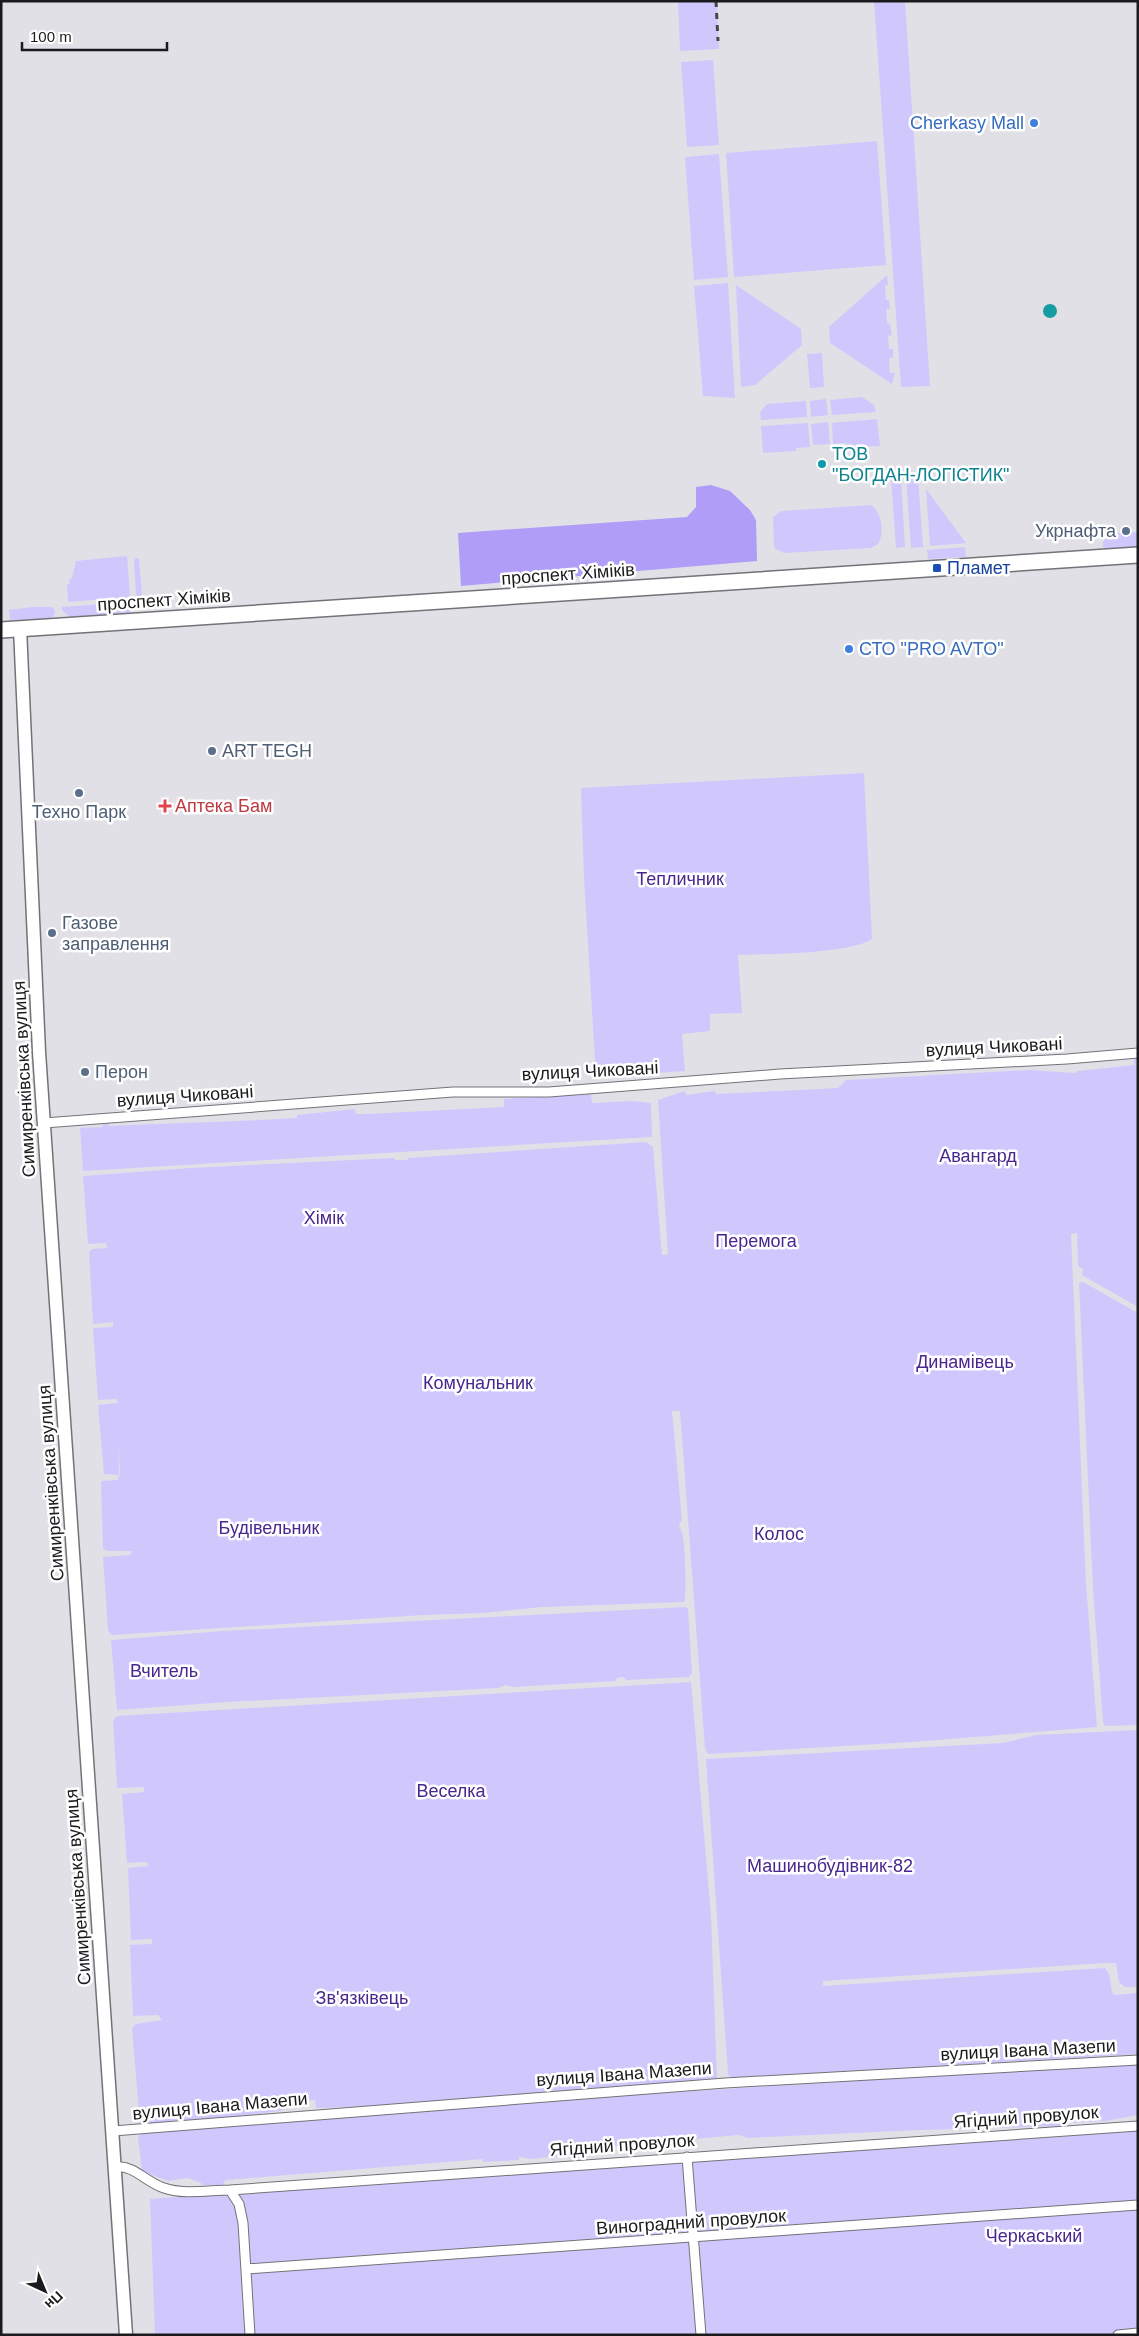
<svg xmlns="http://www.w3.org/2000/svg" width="1139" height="2336" viewBox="0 0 1139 2336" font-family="Helvetica,sans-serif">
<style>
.green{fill:#d0c8fc}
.forest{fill:#af9df8}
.water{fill:#189ca3}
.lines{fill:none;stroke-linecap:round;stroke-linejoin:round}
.street-casing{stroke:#737278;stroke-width:11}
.secondary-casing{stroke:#737278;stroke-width:15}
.primary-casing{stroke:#737278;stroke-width:18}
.street{stroke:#fff;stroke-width:9}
.secondary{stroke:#fff;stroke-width:12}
.primary{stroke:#fff;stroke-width:15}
.rail{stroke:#464649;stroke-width:3;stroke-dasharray:6 6;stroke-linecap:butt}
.shop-dot{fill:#3f7fe0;stroke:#fff;stroke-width:2}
.culture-dot{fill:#0f9aa8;stroke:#fff;stroke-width:2}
.service-dot{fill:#5c6f8a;stroke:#fff;stroke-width:2}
.transit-dot{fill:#1a4fb4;stroke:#fff;stroke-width:2}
.health-dot{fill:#e0444e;stroke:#fff;stroke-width:2}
.labels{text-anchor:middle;stroke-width:5;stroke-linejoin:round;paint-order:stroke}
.shop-label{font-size:18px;fill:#366cbe;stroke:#fff;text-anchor:end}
.culture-label{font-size:18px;fill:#0d838f;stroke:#fff;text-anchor:start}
.service-label{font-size:18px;fill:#4e5e75;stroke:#fff;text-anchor:start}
.transit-label{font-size:18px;fill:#164399;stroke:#fff;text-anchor:start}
.street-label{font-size:18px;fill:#1b1b1d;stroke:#fff}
.health-label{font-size:18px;fill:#be3a42;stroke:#fff;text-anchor:start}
.park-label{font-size:18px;fill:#49278e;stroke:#fff}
</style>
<rect width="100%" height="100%" fill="#e1e0e7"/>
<path class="green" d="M 678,1 L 717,1 L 719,49 L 680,51 Z
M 874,1 L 905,1 L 930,386 L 901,387 Z
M 713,60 L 719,145 L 687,147 L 681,62 Z
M 877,141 L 886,265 L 734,277 L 726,153 Z
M 719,154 L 728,277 L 694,280 L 685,157 Z
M 887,275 L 888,285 L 885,286 L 886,300 L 889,300 L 890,309 L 886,309 L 887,323 L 890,324 L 892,335 L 888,336 L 889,349 L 893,349 L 893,357 L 889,359 L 890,373 L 895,373 L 892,384 L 830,343 L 829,327 Z
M 728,283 L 735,398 L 703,396 L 694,286 Z
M 736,285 L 801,329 L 802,345 L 755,385 L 741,387 Z
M 822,353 L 824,387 L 810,388 L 807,354 Z
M 862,397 L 874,405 L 876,412 L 832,415 L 830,400 Z
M 826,399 L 828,415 L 811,417 L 810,401 Z
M 806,401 L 807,417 L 761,420 L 760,412 L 767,404 Z
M 877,419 L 880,446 L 847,447 L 846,443 L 833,444 L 832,423 Z
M 828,422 L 830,444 L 813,445 L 811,424 Z
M 808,423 L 810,447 L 796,448 L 796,451 L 763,453 L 761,426 Z
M 918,477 L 923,547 L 911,548 L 906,478 Z
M 901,478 L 905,547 L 896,548 L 891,479 Z
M 926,489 L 966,543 L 930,546 Z
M 871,505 C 882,512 885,533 878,544 L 871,548 L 784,553 L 775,549 L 774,545 L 773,517 L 781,511 Z
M 1138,532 L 1138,547 L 1106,549 L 1103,547 L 1103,541 L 1110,534 Z
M 965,547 L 966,557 L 928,559 L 927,550 Z
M 127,556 L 130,597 L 68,602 L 67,584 L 70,584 L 69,579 L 72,578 L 76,561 Z
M 136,558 L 139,559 L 142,595 L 139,597 L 136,595 L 134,560 Z
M 130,602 L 130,613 L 70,617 L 62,610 L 62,607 Z
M 32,607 L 52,607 L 55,610 L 54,616 L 49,619 L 10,620 L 9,610 Z
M 864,773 L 872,939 C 850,954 767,954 738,955 L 742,1013 L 710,1014 L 710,1031 L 682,1034 L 685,1071 L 596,1077 L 584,879 L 581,788 Z
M 1134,1058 L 1138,1058 L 1138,1307 L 1082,1275 L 1083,1269 L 1078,1266 L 1077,1233 L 1071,1234 L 1086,1584 L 1097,1727 L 913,1742 L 708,1754 L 705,1748 L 680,1411 L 672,1411 L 682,1520 L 679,1525 C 680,1528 681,1530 682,1532 C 685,1540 687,1595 684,1602 L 542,1607 L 485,1613 L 424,1615 L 112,1635 L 108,1631 L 103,1557 L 131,1555 L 131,1551 L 108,1551 L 103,1549 L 101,1481 L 118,1480 L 120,1473 L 118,1440 L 119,1475 L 104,1474 L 98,1405 L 118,1403 L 117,1399 L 98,1400 L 93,1328 L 113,1327 L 113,1322 L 93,1324 L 89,1252 L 92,1249 L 107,1248 L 106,1243 L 88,1244 L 83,1176 L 190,1168 L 394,1158 L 395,1160 L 408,1160 L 408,1158 L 646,1142 L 653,1147 L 662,1255 L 668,1254 L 658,1100 L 685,1091 L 686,1095 L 715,1091 L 716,1094 L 838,1088 L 846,1080 L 1028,1070 L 1075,1073 L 1078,1071 L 1134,1065 Z
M 591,1094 L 592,1103 L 631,1101 L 651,1103 L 652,1137 L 83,1171 L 80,1128 L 103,1127 L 103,1124 L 109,1123 L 109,1126 C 169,1123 234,1122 297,1118 L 297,1115 L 355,1109 L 356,1114 L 366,1114 L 504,1107 L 504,1099 Z
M 1083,1282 L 1138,1313 L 1138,1725 L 1105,1726 L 1103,1722 L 1093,1589 L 1079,1283 Z
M 685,1607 L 688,1609 L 692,1673 L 689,1677 L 626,1680 L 624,1677 L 617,1678 L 616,1681 L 513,1687 L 506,1685 L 498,1688 L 228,1702 L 117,1710 L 111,1640 L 223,1631 Z
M 691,1682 L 711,1916 L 717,2080 L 372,2106 L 316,2108 L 315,2100 L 285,2101 L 285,2110 L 229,2118 L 140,2125 L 132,2028 L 136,2024 L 162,2020 L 158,2015 L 133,2016 L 130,1945 L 152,1944 L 152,1939 L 131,1940 L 128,1868 L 148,1866 L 147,1862 L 127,1863 L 122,1794 L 144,1792 L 144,1787 L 117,1788 L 113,1721 L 117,1716 Z
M 1138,1730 L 1138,1987 L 1125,1987 L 1119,1982 L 1116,1963 L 1105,1963 L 823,1981 L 823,1986 L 1105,1968 L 1109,1974 L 1112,1992 L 1115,1995 L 1138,1993 L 1138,2054 L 731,2078 L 728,2074 L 706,1759 L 1003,1743 L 1036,1735 Z
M 1138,2065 L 1138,2115 L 1106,2121 L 1067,2123 L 1066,2126 L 920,2130 L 748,2138 L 739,2135 L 593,2148 L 557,2154 L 557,2157 L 552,2160 L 549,2157 L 532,2159 L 519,2157 L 519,2160 L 483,2162 L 483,2159 L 226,2180 L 222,2185 L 202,2185 L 201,2183 L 188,2178 L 168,2181 L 142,2171 L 138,2138 L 140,2133 C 472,2105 805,2082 1138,2065 Z
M 1138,2130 L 1138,2335 L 155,2335 L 150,2199 L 808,2151 Z"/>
<path class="forest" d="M 711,485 L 730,491 L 750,510 L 756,520 L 757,561 L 461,586 L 458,533 L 687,517 L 696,507 L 696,487 Z"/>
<path class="water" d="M1043 311a7 7 0 1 1 14 0a7 7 0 1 1-14 0Z"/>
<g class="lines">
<g class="street-casing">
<path id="street" d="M 44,1123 L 453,1092 L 549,1092 L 780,1074 L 1067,1059 L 1138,1053
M 113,2131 L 725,2083 L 1138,2060
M 687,2157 L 701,2335
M 115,2167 C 135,2165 145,2182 164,2188 C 183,2195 210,2190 230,2190 L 1138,2126
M 230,2190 L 239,2204 L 243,2223 L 250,2335
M 246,2269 L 1138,2205
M 1118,2335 L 1138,2333"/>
</g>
<g class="secondary-casing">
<path id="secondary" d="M 20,628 L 39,1052 L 126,2335"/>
</g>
<g class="primary-casing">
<path id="primary" d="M 1,630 L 1138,555"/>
</g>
<use href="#street" class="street"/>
<use href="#secondary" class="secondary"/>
<use href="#primary" class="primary"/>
<path class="rail" d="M 716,1 L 718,41"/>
</g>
<g class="shop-dot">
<circle cx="1034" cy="123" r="5"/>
<circle cx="849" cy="649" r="5"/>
</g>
<circle class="culture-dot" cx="822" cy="464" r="5"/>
<g class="service-dot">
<circle cx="1126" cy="531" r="5"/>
<circle cx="212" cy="751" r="5"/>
<circle cx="79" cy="793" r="5"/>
<circle cx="52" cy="933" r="5"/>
<circle cx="85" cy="1072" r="5"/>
</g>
<rect class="transit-dot" x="932" y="563" width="10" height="10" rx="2.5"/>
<path class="health-dot" d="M162.5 798.5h5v5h5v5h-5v5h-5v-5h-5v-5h5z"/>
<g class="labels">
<g class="shop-label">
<text x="1024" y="129">Cherkasy Mall</text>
<text x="859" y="655" text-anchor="start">СТО "PRO AVTO"</text>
</g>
<g class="culture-label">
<text x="832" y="460">ТОВ<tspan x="832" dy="21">"БОГДАН-ЛОГІСТИК"</tspan></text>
</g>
<g class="service-label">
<text x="1116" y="537" text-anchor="end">Укрнафта</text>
<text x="222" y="757">ART TEGH</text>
<text x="79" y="818" text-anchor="middle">Техно Парк</text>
<text x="62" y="929">Газове<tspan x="62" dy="21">заправлення</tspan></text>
<text x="95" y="1078">Перон</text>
</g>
<g class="transit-label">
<text x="947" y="574">Пламет</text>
</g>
<g class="street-label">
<text transform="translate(568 574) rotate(-4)" y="6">проспект Хіміків</text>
<text transform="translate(164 600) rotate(-4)" y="6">проспект Хіміків</text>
<text transform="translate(994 1047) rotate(-3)" y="6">вулиця Чиковані</text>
<text transform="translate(590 1071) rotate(-3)" y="6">вулиця Чиковані</text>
<text transform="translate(24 1079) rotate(-93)" y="6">Симиренківська вулиця</text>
<text transform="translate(185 1096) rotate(-4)" y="6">вулиця Чиковані</text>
<text transform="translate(51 1483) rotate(-94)" y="6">Симиренківська вулиця</text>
<text transform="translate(78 1887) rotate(-94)" y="6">Симиренківська вулиця</text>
<text transform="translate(1028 2050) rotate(-3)" y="6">вулиця Івана Мазепи</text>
<text transform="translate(624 2074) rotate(-4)" y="6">вулиця Івана Мазепи</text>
<text transform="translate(220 2106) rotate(-5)" y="6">вулиця Івана Мазепи</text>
<text transform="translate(1026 2117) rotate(-4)" y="6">Ягідний провулок</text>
<text transform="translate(622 2145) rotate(-4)" y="6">Ягідний провулок</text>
<text transform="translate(691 2222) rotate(-4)" y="6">Виноградний провулок</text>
</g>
<g class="health-label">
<text x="175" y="812">Аптека Бам</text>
</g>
<g class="park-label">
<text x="680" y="885">Тепличник</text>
<text x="978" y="1162">Авангард</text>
<text x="324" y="1224">Хімік</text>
<text x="756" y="1247">Перемога</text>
<text x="965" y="1368">Динамівець</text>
<text x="478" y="1389">Комунальник</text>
<text x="269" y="1534">Будівельник</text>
<text x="779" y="1540">Колос</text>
<text x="164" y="1677">Вчитель</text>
<text x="451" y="1797">Веселка</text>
<text x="830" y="1872">Машинобудівник-82</text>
<text x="362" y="2004">Зв'язківець</text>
<text x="1034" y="2242">Черкаський</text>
</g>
</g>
<rect width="1139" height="2336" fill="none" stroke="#1b1b1d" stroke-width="5"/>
<g transform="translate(45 2291) rotate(136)" stroke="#ffffff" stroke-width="4" paint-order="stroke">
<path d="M0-4L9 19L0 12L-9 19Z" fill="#1b1b1d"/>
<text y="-8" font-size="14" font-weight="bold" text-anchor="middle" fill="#1b1b1d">Пн</text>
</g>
<path d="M22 42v8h145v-8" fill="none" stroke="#1b1b1d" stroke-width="2.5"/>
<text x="30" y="42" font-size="15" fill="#1b1b1d" stroke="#ffffff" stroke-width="4" paint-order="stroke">100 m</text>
</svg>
